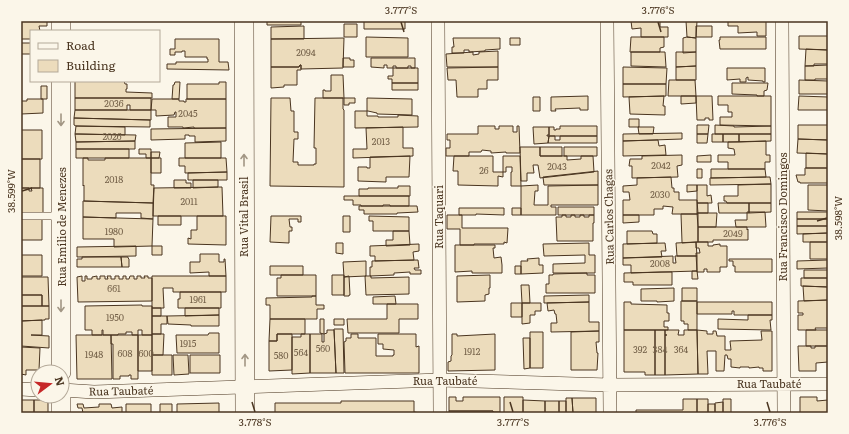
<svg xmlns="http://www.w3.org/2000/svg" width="849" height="434" viewBox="0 0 849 434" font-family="Literata,serif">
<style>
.building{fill:#ecdcbc;stroke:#4a3520}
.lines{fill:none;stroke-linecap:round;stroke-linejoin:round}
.lane-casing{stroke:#4a3520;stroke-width:8}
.street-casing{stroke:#4a3520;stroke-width:14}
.secondary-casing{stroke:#4a3520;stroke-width:20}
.lane{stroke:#fbf6e9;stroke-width:7}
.street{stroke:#fbf6e9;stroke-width:13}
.secondary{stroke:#fbf6e9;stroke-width:19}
.oneway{stroke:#a29684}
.ticks{fill:none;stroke:#4a3520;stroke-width:1.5}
.labels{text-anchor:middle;stroke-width:3;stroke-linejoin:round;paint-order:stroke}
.number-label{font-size:9px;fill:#725f47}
.street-label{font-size:11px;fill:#4a3520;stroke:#fbf6e9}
.neatline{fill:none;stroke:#4a3520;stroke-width:1.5}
.ticks-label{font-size:10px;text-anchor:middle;fill:#4a3520}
</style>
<rect width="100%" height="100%" fill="#fbf6e9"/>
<path class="building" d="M 21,21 L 47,21 L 47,26 L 39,26 L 40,31 L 31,31 L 31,39 L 21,39 Z
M 267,21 L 301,21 L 301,25 L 267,25 Z
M 364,21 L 405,21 L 405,29 L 364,29 Z
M 631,21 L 660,21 L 660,27 L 668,27 L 668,37 L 641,37 L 641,28 L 632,29 Z
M 686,21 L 697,21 L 696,38 L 687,37 Z
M 728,21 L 766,21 L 766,36 L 757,36 L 757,32 L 738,33 L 738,26 L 728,26 Z
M 344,24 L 357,24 L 357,37 L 344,37 Z
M 304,26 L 304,39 L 271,39 L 271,27 Z
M 696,26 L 712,26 L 712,37 L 696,37 Z
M 799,36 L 828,36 L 828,50 L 799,49 Z
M 366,37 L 408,38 L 408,57 L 366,57 Z
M 631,37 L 664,37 L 664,47 L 660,48 L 660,52 L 630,52 Z
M 687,37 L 696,38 L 696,52 L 683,53 L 683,38 Z
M 720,37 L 766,37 L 766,49 L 720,49 L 719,40 L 720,40 Z
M 344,38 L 343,68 L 301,69 L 301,65 L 300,65 L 299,67 L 271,67 L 271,39 Z
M 453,38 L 500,38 L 500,49 L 485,50 L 485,51 L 469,52 L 469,50 L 464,50 L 464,53 L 452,53 L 452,47 L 454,47 Z
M 510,38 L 520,38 L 520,45 L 510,45 Z
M 175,39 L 219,39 L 219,62 L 228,62 L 229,70 L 167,69 L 167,64 L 176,64 L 176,62 L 208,62 L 208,59 L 207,59 L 207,57 L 185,57 L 185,51 L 182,51 L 182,52 L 175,52 L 175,55 L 170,55 L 170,49 L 175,49 Z
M 21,43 L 31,43 L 31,54 L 21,54 Z
M 806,49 L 828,50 L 828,64 L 814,64 L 814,66 L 805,66 Z
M 498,51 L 498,67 L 447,67 L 446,54 L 473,52 L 473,55 L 479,54 L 479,52 Z
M 631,52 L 665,52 L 666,67 L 631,66 Z
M 676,52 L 696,52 L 696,66 L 676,67 Z
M 343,58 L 350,58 L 350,60 L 354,60 L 354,67 L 343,67 Z
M 371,58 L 415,58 L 415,68 L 411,68 L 411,66 L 408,66 L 408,68 L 396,68 L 396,66 L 393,66 L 393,68 L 387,68 L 387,65 L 384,65 L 384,68 L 371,67 Z
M 300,65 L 301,65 L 301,70 L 297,70 L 297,85 L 284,85 L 284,87 L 271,88 L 271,67 L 299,67 Z
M 828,65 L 828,79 L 815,79 L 815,80 L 805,80 L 805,66 Z
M 696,66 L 696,80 L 676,80 L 676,67 Z
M 498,67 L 498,80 L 487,80 L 487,89 L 478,89 L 478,97 L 457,97 L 456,80 L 448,80 L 447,68 Z
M 623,67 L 667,68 L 666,84 L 623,84 Z
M 393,68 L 418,68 L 418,83 L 392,83 L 392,79 L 388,79 L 388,76 L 393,76 Z
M 727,68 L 765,68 L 765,82 L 763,82 L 763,81 L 748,80 L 748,77 L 746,78 L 746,82 L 740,82 L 740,79 L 727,80 Z
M 331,75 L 343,75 L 344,98 L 323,98 L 323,90 L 325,90 L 325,91 L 331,91 Z
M 669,80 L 695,80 L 696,96 L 668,96 Z
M 799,80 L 828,81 L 828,94 L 799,94 Z
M 75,81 L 124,81 L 125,84 L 127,84 L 127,89 L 126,89 L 126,92 L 152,93 L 152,98 L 75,98 Z
M 175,82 L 180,82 L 179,99 L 172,99 L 173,85 L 174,85 Z
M 219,82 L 226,82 L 226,99 L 187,99 L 187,84 L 219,84 Z
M 392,83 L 418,83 L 418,90 L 392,90 Z
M 732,83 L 768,83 L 767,90 L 764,91 L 764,96 L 757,96 L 757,95 L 732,94 Z
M 623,84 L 666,84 L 666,96 L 623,97 Z
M 41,86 L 47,86 L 47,99 L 41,99 Z
M 588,96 L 588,110 L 580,110 L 580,108 L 555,109 L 556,111 L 551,111 L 551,97 Z
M 664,96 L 663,106 L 665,106 L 665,115 L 630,114 L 629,97 Z
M 681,96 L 696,96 L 696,103 L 681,104 Z
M 696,96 L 712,96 L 713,120 L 709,120 L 709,118 L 705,118 L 705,120 L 697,120 Z
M 718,96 L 771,96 L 771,126 L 720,125 L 720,117 L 732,117 L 732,112 L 728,112 L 728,105 L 718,105 Z
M 799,96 L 828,97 L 828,110 L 798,110 Z
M 533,97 L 540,97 L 540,111 L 533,111 Z
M 75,98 L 151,98 L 151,110 L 130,110 L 130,105 L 127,105 L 127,110 L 75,110 Z
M 271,98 L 290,98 L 291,111 L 294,111 L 294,132 L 298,132 L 298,139 L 294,139 L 293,162 L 298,162 L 298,165 L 314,165 L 314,164 L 316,164 L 316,148 L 314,148 L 315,98 L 343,98 L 343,109 L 344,110 L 344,187 L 270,186 Z
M 344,98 L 355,98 L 355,103 L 349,103 L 349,105 L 344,105 Z
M 367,98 L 412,99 L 412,115 L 377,114 L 377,113 L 368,111 L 367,111 Z
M 27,99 L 43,99 L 43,113 L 21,114 L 21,101 L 27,101 Z
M 152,99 L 179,99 L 179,101 L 184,101 L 184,102 L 186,102 L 186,99 L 226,99 L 226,128 L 194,128 L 194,127 L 183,128 L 183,127 L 168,127 L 168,117 L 176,117 L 176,112 L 175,112 L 174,115 L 156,116 L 156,110 L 151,110 Z
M 75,110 L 151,110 L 151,120 L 74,118 Z
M 355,111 L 367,111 L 367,116 L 378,116 L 378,117 L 398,117 L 398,115 L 418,116 L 418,127 L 355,128 Z
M 74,118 L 150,120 L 150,127 L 76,126 L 74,125 Z
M 629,119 L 639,119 L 639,127 L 629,127 Z
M 697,125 L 709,125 L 708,134 L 697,134 Z
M 715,125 L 734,126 L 734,127 L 771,126 L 771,134 L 715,134 Z
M 798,125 L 828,125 L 828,140 L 798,139 Z
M 76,126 L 125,127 L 125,135 L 75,134 Z
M 478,126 L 495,126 L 495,129 L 499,129 L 499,126 L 513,126 L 513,132 L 517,132 L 517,126 L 519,126 L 520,153 L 506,153 L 506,152 L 491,153 L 491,151 L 482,150 L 481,152 L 469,152 L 469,156 L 446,156 L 446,148 L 450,148 L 450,140 L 447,140 L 447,134 L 478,134 Z
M 560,126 L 597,126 L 597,136 L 549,136 L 549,127 L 554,127 L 554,130 L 556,130 L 556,129 L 560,129 Z
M 403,127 L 403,148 L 413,148 L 413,156 L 353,158 L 353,149 L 367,149 L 366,128 Z
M 533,127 L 549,127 L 549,135 L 547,135 L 547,136 L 549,136 L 548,143 L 534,144 Z
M 638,127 L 654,127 L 653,134 L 639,134 Z
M 226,128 L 226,141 L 195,142 L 195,136 L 189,136 L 189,135 L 185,135 L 185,139 L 151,140 L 151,129 Z
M 21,130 L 42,130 L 42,159 L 21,159 Z
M 682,133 L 682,139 L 623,141 L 623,134 Z
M 75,134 L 80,134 L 136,135 L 135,141 L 76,142 Z
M 697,134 L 708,134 L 707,143 L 697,143 Z
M 712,134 L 723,134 L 723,142 L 712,142 Z
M 723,134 L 739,134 L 739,142 L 723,142 Z
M 739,134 L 771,134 L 771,141 L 739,142 Z
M 549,136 L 555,136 L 555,140 L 560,140 L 560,136 L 597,136 L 597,143 L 548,143 Z
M 798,139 L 828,140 L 828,154 L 797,153 Z
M 658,140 L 659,146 L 665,145 L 666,155 L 623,156 L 623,141 Z
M 135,141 L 135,149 L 76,149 L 76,142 Z
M 766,141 L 766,155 L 770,155 L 770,162 L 765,162 L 765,169 L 728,169 L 728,162 L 718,162 L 718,155 L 735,155 L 734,149 L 728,148 L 728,142 Z
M 221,142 L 221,158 L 185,158 L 185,143 Z
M 520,147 L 540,147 L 540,156 L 567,156 L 567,160 L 581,159 L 581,156 L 593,156 L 594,172 L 540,178 L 538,165 L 533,165 L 534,173 L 527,173 L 527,181 L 521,181 Z
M 540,147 L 562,147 L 562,156 L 540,156 Z
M 564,147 L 597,147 L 597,156 L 564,156 Z
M 76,149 L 129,149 L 129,158 L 76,158 Z
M 139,149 L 151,149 L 151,158 L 146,158 L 146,154 L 139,154 Z
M 151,152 L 160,152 L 159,158 L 151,158 Z
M 806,153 L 828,154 L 828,168 L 806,168 Z
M 682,155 L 682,165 L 677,166 L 678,177 L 632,178 L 632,166 L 629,166 L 630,159 L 642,159 L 642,156 Z
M 711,155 L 711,162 L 697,162 L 697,156 Z
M 410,156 L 409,177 L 386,177 L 386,182 L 358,181 L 358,167 L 367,167 L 367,168 L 370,168 L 370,157 Z
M 454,156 L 493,156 L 493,172 L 503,172 L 503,177 L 498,176 L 498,186 L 458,185 L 458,171 L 453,171 Z
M 503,156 L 520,156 L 521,186 L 511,186 L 511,172 L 512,172 L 512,167 L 506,167 L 506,172 L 503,172 Z
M 83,158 L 88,158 L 88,160 L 105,160 L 105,158 L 151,158 L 151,185 L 154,185 L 153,203 L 84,201 L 84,185 L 83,186 Z
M 151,158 L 161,158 L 161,173 L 151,173 Z
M 179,158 L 226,158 L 227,172 L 185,173 L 185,166 L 179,166 Z
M 21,159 L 40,159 L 40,188 L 21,188 Z
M 805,168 L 828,168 L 828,183 L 800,183 L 800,182 L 798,182 L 796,175 L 805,175 Z
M 697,169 L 702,169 L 702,178 L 697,178 Z
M 711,169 L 765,169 L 766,177 L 711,178 Z
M 598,171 L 598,185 L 544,185 L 543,177 Z
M 227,172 L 227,180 L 188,180 L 188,173 Z
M 671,177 L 672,188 L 674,188 L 674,192 L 679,192 L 679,200 L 697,200 L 698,214 L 672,214 L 673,207 L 663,206 L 663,209 L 654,209 L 654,215 L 623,215 L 623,200 L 630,200 L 629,192 L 623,192 L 623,186 L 637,185 L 637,178 Z
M 770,177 L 771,184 L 710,185 L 710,178 Z
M 174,180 L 186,180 L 186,183 L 191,183 L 191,188 L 174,188 Z
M 193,180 L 218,180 L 218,187 L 193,188 Z
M 771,184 L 771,203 L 727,203 L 726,201 L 724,201 L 724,196 L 738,196 L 738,185 Z
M 538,185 L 538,191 L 535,191 L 534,205 L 548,205 L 548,186 L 598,185 L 598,205 L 551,205 L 551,207 L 556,207 L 556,215 L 521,215 L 521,186 Z
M 687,185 L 697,185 L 697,191 L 687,192 Z
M 697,185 L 707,185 L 707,196 L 711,195 L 712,203 L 697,203 Z
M 808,185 L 828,185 L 828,211 L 808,210 Z
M 398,186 L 410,186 L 410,196 L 359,196 L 359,189 L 368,189 L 368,188 L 398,188 Z
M 222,187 L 223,216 L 153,216 L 154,188 Z
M 21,188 L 29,188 L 29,191 L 32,191 L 31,188 L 43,188 L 43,214 L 21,214 Z
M 344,196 L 409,196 L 409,206 L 390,206 L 390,205 L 383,205 L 383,206 L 361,206 L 361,205 L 353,205 L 353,200 L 344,200 Z
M 83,201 L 153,203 L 153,219 L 141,218 L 141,213 L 116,213 L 116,218 L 83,217 Z
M 697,203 L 708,203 L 708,213 L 697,213 Z
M 718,203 L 749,203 L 749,213 L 719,213 Z
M 749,203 L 771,203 L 771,212 L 749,213 Z
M 359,206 L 417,206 L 418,212 L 397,213 L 397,214 L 364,214 L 364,210 L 359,210 Z
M 558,207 L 594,207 L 594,215 L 558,215 Z
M 459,208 L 504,208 L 504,215 L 476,214 L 476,215 L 459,215 Z
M 512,208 L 521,208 L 521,215 L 512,215 Z
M 747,212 L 765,212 L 766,227 L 736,227 L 735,220 L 747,220 Z
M 797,212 L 828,212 L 828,219 L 797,219 Z
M 697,213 L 717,213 L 716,227 L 698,227 Z
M 681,214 L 698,214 L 698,242 L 682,243 L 682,242 Z
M 447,215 L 462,215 L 462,228 L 508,228 L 507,243 L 504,242 L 504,244 L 474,244 L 474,245 L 460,245 L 460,229 L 447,229 Z
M 562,215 L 566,215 L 566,217 L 571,217 L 571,215 L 575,215 L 575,217 L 580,217 L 580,215 L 584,215 L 584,217 L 589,217 L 589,215 L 594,215 L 594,223 L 593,223 L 593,241 L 557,241 L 556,217 L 562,217 Z
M 623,215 L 639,215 L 639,222 L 623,223 Z
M 158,216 L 181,216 L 181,225 L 158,225 Z
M 197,216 L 226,216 L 226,245 L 188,244 L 188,238 L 191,239 L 191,230 L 197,230 Z
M 271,216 L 301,216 L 301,222 L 298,222 L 298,219 L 289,219 L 290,227 L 292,227 L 292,231 L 289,231 L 289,243 L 270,242 Z
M 343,216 L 350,216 L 350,232 L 343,232 Z
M 369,216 L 409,217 L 409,231 L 373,231 L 373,221 L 369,221 Z
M 21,217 L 42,217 L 42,240 L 21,240 Z
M 83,217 L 153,219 L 152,246 L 114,247 L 114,239 L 83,239 Z
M 797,219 L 828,219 L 828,226 L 797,226 Z
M 797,226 L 828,226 L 828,233 L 797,234 Z
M 698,227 L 747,227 L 747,230 L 748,229 L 748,240 L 713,240 L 713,242 L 698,242 Z
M 393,231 L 409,231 L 410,245 L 386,246 L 386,240 L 393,240 Z
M 627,231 L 652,231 L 653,234 L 657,234 L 657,243 L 627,244 Z
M 828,233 L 828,242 L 803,242 L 803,234 Z
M 696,242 L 708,242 L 708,246 L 713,246 L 713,245 L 720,244 L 720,246 L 727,246 L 727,267 L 720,267 L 720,272 L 707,272 L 707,269 L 704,269 L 704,272 L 697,272 L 696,253 L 700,253 L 699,248 L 696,248 Z
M 696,242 L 697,256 L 677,256 L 676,243 Z
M 810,242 L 828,242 L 828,259 L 810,259 Z
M 336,243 L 343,243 L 343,254 L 336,253 Z
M 589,243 L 589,255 L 595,255 L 595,273 L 553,273 L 553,264 L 585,263 L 585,255 L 544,256 L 543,244 Z
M 665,243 L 666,251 L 661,251 L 662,257 L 623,258 L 623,244 Z
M 419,244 L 419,251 L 413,252 L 414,260 L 375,261 L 375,256 L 370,256 L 370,246 Z
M 455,245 L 495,245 L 495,248 L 493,248 L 494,258 L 501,257 L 502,265 L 502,273 L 472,273 L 472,271 L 455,272 Z
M 136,246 L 136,256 L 77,257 L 77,247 Z
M 152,246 L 162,246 L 162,255 L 152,255 Z
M 200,254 L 219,254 L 219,262 L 224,262 L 224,259 L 225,259 L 226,276 L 209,276 L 209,272 L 190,273 L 190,262 L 200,262 Z
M 21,255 L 42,255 L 42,276 L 21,276 Z
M 673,256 L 673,263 L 676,263 L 675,256 L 697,256 L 697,271 L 631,273 L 631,265 L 623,265 L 623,258 Z
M 82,257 L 121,257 L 122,267 L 77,267 L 77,259 L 82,259 Z
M 121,257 L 128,257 L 128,258 L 129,259 L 129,267 L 122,267 Z
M 539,258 L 539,265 L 543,265 L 543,273 L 521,274 L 521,261 L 528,261 L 527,259 Z
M 729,259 L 772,259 L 772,272 L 735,272 L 735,266 L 733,266 L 733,261 L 729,261 Z
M 418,260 L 419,268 L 414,268 L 415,270 L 421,270 L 421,274 L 410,274 L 410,272 L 394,273 L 394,275 L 370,276 L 370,267 L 372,267 L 372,261 Z
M 828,260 L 828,268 L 797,269 L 797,261 Z
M 366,261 L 366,276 L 344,277 L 343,262 Z
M 270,266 L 303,266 L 303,275 L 270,275 Z
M 515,266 L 521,266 L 521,274 L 515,274 Z
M 804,270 L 828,270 L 828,278 L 804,278 Z
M 692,271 L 697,271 L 698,279 L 692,279 Z
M 661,272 L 672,272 L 672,285 L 633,285 L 633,282 L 624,282 L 624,273 Z
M 587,273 L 587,275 L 595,275 L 595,293 L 546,293 L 546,284 L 549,284 L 549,275 L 553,275 L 553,274 Z
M 281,275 L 316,275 L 316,296 L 277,296 L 277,278 L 281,278 Z
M 332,275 L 344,275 L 344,295 L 332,295 Z
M 490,275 L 490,288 L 489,288 L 489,294 L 485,295 L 485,301 L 457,302 L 457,276 Z
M 82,276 L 82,281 L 85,281 L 85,276 L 87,276 L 87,279 L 92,279 L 92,277 L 97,276 L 97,279 L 100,279 L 100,276 L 105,276 L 105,279 L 108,279 L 107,276 L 111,276 L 111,279 L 115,279 L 115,276 L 119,276 L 119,279 L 123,279 L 123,276 L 126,276 L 126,279 L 129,279 L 130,276 L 134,276 L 134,279 L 137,279 L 137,276 L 141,276 L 141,278 L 145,278 L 144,276 L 148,276 L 148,278 L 152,278 L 152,301 L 78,302 L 77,277 Z
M 152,276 L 226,276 L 226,292 L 173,292 L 173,288 L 163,288 L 164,308 L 152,308 Z
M 349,276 L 350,295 L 349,295 L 349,296 L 344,296 L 344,277 Z
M 365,276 L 371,276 L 371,278 L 409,277 L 409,294 L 366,295 Z
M 21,277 L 48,277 L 49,306 L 42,306 L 42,295 L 21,295 Z
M 801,278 L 828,278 L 828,287 L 801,286 Z
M 521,285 L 529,285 L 530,303 L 522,303 Z
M 803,286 L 828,287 L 828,300 L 804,301 Z
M 674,288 L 674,301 L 657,302 L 657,301 L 641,301 L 641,289 Z
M 682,288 L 697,288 L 697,301 L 682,301 Z
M 180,292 L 221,292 L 221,308 L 178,308 L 178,299 L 180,299 Z
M 21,295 L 42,295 L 42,306 L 21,306 Z
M 589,295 L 589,302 L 544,303 L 544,296 Z
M 312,296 L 316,296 L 316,305 L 324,305 L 324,309 L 317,309 L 317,319 L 270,319 L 270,305 L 266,305 L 266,298 L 312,297 Z
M 395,296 L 396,304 L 373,304 L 373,297 Z
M 828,300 L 828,328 L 815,328 L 816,330 L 798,330 L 798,315 L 803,315 L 803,313 L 798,313 L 798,301 Z
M 681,301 L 697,301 L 697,330 L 688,330 L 688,324 L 684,324 L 684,321 L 681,321 Z
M 589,302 L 589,322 L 599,322 L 599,331 L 551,332 L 551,323 L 557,323 L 556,314 L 555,314 L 554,310 L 548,311 L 547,303 Z
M 624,302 L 631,302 L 631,304 L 667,305 L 667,313 L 669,313 L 669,321 L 664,321 L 664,327 L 668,327 L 668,330 L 624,330 Z
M 697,302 L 772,302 L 772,315 L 734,315 L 734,311 L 732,311 L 732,314 L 697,314 Z
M 511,303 L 522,303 L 522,317 L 511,317 Z
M 522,303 L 541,303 L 541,311 L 535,311 L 535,315 L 530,315 L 530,323 L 522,324 Z
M 387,304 L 418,304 L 418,319 L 399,319 L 399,333 L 348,333 L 347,319 L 387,319 Z
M 142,305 L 142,306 L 152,306 L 152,335 L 142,335 L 142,330 L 138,330 L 138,335 L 132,335 L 132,332 L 126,332 L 126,334 L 118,334 L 118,335 L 103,335 L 103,330 L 102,330 L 102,335 L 92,335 L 92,330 L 85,330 L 85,306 Z
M 21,306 L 49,306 L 49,319 L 45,319 L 45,320 L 21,321 Z
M 152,308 L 161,308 L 161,316 L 152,316 Z
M 185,308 L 219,308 L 219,315 L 185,316 Z
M 219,315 L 219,326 L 191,326 L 191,325 L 168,324 L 167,316 Z
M 748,315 L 772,315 L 772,320 L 770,320 L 771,330 L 718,329 L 718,319 L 748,320 Z
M 152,316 L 167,316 L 167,324 L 161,324 L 161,334 L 152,334 Z
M 270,319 L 305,319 L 305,334 L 277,334 L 277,341 L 269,341 Z
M 320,319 L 324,319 L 324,334 L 320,333 Z
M 334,319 L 344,319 L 344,325 L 334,325 Z
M 42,320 L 42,335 L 31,335 L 49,336 L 49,348 L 21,346 L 21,321 Z
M 334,329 L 343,329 L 344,373 L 336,373 Z
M 327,330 L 334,330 L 336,373 L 310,373 L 310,334 L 322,334 L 322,342 L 324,342 L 324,334 L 327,333 Z
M 624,330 L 655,330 L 655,375 L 645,375 L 645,372 L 624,372 Z
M 655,330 L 665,330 L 665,375 L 655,375 Z
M 665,330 L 679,330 L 678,335 L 684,335 L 684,330 L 697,330 L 698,374 L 665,375 L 665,335 L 667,335 L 665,335 Z
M 697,330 L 707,331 L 707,334 L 713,334 L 713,331 L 716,331 L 717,336 L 725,336 L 725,350 L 731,350 L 730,341 L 762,340 L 761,331 L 772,331 L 772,371 L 763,371 L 763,368 L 759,368 L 759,367 L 749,368 L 749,367 L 740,367 L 740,368 L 731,367 L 731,359 L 728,359 L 727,355 L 725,355 L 724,371 L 716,371 L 716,351 L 707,351 L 708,374 L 698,374 Z
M 806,330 L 828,330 L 828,346 L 806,346 Z
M 599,331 L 599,342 L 596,342 L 597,353 L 598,353 L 597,370 L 571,370 L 571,332 Z
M 530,332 L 543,332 L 543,368 L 530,368 Z
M 209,333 L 219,333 L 219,353 L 177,353 L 176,335 L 208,335 Z
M 152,334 L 164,334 L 163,355 L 152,355 Z
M 277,334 L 292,334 L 292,370 L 269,371 L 269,341 L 277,341 Z
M 301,334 L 310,334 L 310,373 L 292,374 L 292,337 L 301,337 Z
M 351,334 L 358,334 L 358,338 L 376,338 L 376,356 L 393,356 L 393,355 L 394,355 L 394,350 L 383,349 L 383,344 L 378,344 L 378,334 L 416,334 L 416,347 L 419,346 L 419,373 L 345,373 L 344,342 L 346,341 L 346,338 L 351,338 Z
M 452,334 L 457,334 L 457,336 L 495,334 L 495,370 L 448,371 L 448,362 L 451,361 L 451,356 L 452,355 Z
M 76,335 L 111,335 L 112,379 L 77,379 Z
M 111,335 L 138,335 L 138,379 L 131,379 L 131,375 L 129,375 L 129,376 L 120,376 L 120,379 L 113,379 L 113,344 L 111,344 Z
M 138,335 L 152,335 L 152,371 L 138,371 Z
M 523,338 L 530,338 L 530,368 L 524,369 Z
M 798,346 L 811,346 L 811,348 L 815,348 L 815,346 L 828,346 L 828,362 L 816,363 L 816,371 L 799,371 Z
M 21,347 L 40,348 L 39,370 L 26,370 L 26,375 L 21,374 Z
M 152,355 L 172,355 L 172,375 L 152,375 Z
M 173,355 L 188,355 L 189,374 L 174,375 Z
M 190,355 L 220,355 L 220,373 L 190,373 Z
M 449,397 L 456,397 L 456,401 L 463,401 L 463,397 L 500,397 L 500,412 L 493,412 L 493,411 L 449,411 Z
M 504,397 L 523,397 L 523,413 L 504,413 Z
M 800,397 L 817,397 L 817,401 L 828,400 L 828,413 L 800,413 Z
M 566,398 L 572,398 L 573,413 L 566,413 Z
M 572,398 L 596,398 L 596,413 L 573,413 Z
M 683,399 L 697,399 L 697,413 L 636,413 L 636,410 L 683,410 Z
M 697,399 L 708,399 L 708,413 L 697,413 Z
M 723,399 L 731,399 L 731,413 L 723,413 Z
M 21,400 L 34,400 L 34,413 L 21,413 Z
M 34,400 L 48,400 L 48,413 L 34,413 Z
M 523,400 L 545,401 L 545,413 L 523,413 Z
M 341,401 L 414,401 L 414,412 L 420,413 L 275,413 L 275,403 L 341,403 Z
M 545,401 L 559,401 L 559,413 L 545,413 Z
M 559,401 L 566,401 L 566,413 L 559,413 Z
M 723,402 L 723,413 L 715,413 L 715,403 Z
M 219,403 L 219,413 L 177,413 L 177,404 Z
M 77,404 L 83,404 L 84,408 L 99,407 L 99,404 L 111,404 L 112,408 L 122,407 L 122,413 L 83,413 L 82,408 L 78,408 Z
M 126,404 L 151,404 L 151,413 L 126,413 Z
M 160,404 L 172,404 L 172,413 L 160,413 Z
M 708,404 L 715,404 L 715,413 L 708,413 Z
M 449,411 L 493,411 L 493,413 L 449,413 Z"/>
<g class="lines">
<g class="lane-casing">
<path id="lane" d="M 21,216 L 61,216"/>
</g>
<g class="street-casing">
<path id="street" d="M 438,21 L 440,413
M 607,21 L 610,413
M 782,21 L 784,413
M 21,389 L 38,390
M 62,390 L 94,392 L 440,380 L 610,385 L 828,384"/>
</g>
<g class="secondary-casing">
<path id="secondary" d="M 61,21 L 61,31
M 244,21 L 245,413
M 61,372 L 61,81
M 61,413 L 61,396"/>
</g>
<use href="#lane" class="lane"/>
<use href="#street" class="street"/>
<use href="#secondary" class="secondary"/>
</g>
<defs><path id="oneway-shaft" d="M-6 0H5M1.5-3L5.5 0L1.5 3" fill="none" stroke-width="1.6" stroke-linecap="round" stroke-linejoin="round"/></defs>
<g class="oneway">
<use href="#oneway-shaft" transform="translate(61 120) rotate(90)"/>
<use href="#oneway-shaft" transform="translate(244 160) rotate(-90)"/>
<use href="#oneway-shaft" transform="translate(61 306) rotate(90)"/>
<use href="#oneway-shaft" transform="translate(245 360) rotate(-90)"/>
</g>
<path class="ticks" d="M 401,22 L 404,32M 658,22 L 661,32M 22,191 L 32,188M 817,221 L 827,218M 252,402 L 255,412M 510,402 L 513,412M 767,402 L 770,412"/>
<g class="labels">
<g class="number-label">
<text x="306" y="56">2094</text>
<text x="114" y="107">2036</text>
<text x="188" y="117">2045</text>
<text x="112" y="140">2026</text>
<text x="381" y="145">2013</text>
<text x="661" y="169">2042</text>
<text x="557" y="170">2043</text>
<text x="484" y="174">26</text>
<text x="114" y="183">2018</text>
<text x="660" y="198">2030</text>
<text x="189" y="205">2011</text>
<text x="114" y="235">1980</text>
<text x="733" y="237">2049</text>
<text x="660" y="267">2008</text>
<text x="114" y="292">661</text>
<text x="198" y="303">1961</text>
<text x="115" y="321">1950</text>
<text x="188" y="347">1915</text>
<text x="323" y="352">560</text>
<text x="640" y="353">392</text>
<text x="660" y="353">384</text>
<text x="681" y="353">364</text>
<text x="472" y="355">1912</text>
<text x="301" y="356">564</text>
<text x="125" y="357">608</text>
<text x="146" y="357">600</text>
<text x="94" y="358">1948</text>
<text x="281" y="359">580</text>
</g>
<g class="street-label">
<text transform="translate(244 217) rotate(-90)" y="4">Rua Vital Brasil</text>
<text transform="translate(439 217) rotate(-90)" y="4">Rua Taquari</text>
<text transform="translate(609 217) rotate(-91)" y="4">Rua Carlos Chagas</text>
<text transform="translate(783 217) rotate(-90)" y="4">Rua Francisco Domingos</text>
<text transform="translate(62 227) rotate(-90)" y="4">Rua Emílio de Menezes</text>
<text x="445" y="385">Rua Taubaté</text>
<text x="769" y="388">Rua Taubaté</text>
<text transform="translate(121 391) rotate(-1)" y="4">Rua Taubaté</text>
</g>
</g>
<rect width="849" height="434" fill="none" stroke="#fbf6e9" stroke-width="44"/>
<rect x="30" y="30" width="130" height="52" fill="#fbf6e9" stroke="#b4a999"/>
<rect x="38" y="43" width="20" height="6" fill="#fbf6e9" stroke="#b4a999"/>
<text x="66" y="50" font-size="12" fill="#4a3520">Road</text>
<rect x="38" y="60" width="20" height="12" fill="#ecdcbc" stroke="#b4a999"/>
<text x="66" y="70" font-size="12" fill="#4a3520">Building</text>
<g transform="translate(50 384) rotate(74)"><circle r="19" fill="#fbf6e9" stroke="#b4a999"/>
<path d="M0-3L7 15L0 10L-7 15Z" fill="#c62828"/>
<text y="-6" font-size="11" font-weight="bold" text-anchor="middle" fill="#4a3520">N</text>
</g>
<rect x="22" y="22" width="805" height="390" class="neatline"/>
<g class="ticks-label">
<text x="401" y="14">3.777°S</text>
<text x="658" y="14">3.776°S</text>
<text transform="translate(11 191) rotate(-90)" y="4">38.599°W</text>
<text transform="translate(838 218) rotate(-90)" y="4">38.598°W</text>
<text x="255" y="426">3.778°S</text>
<text x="513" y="426">3.777°S</text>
<text x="770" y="426">3.776°S</text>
</g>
</svg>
